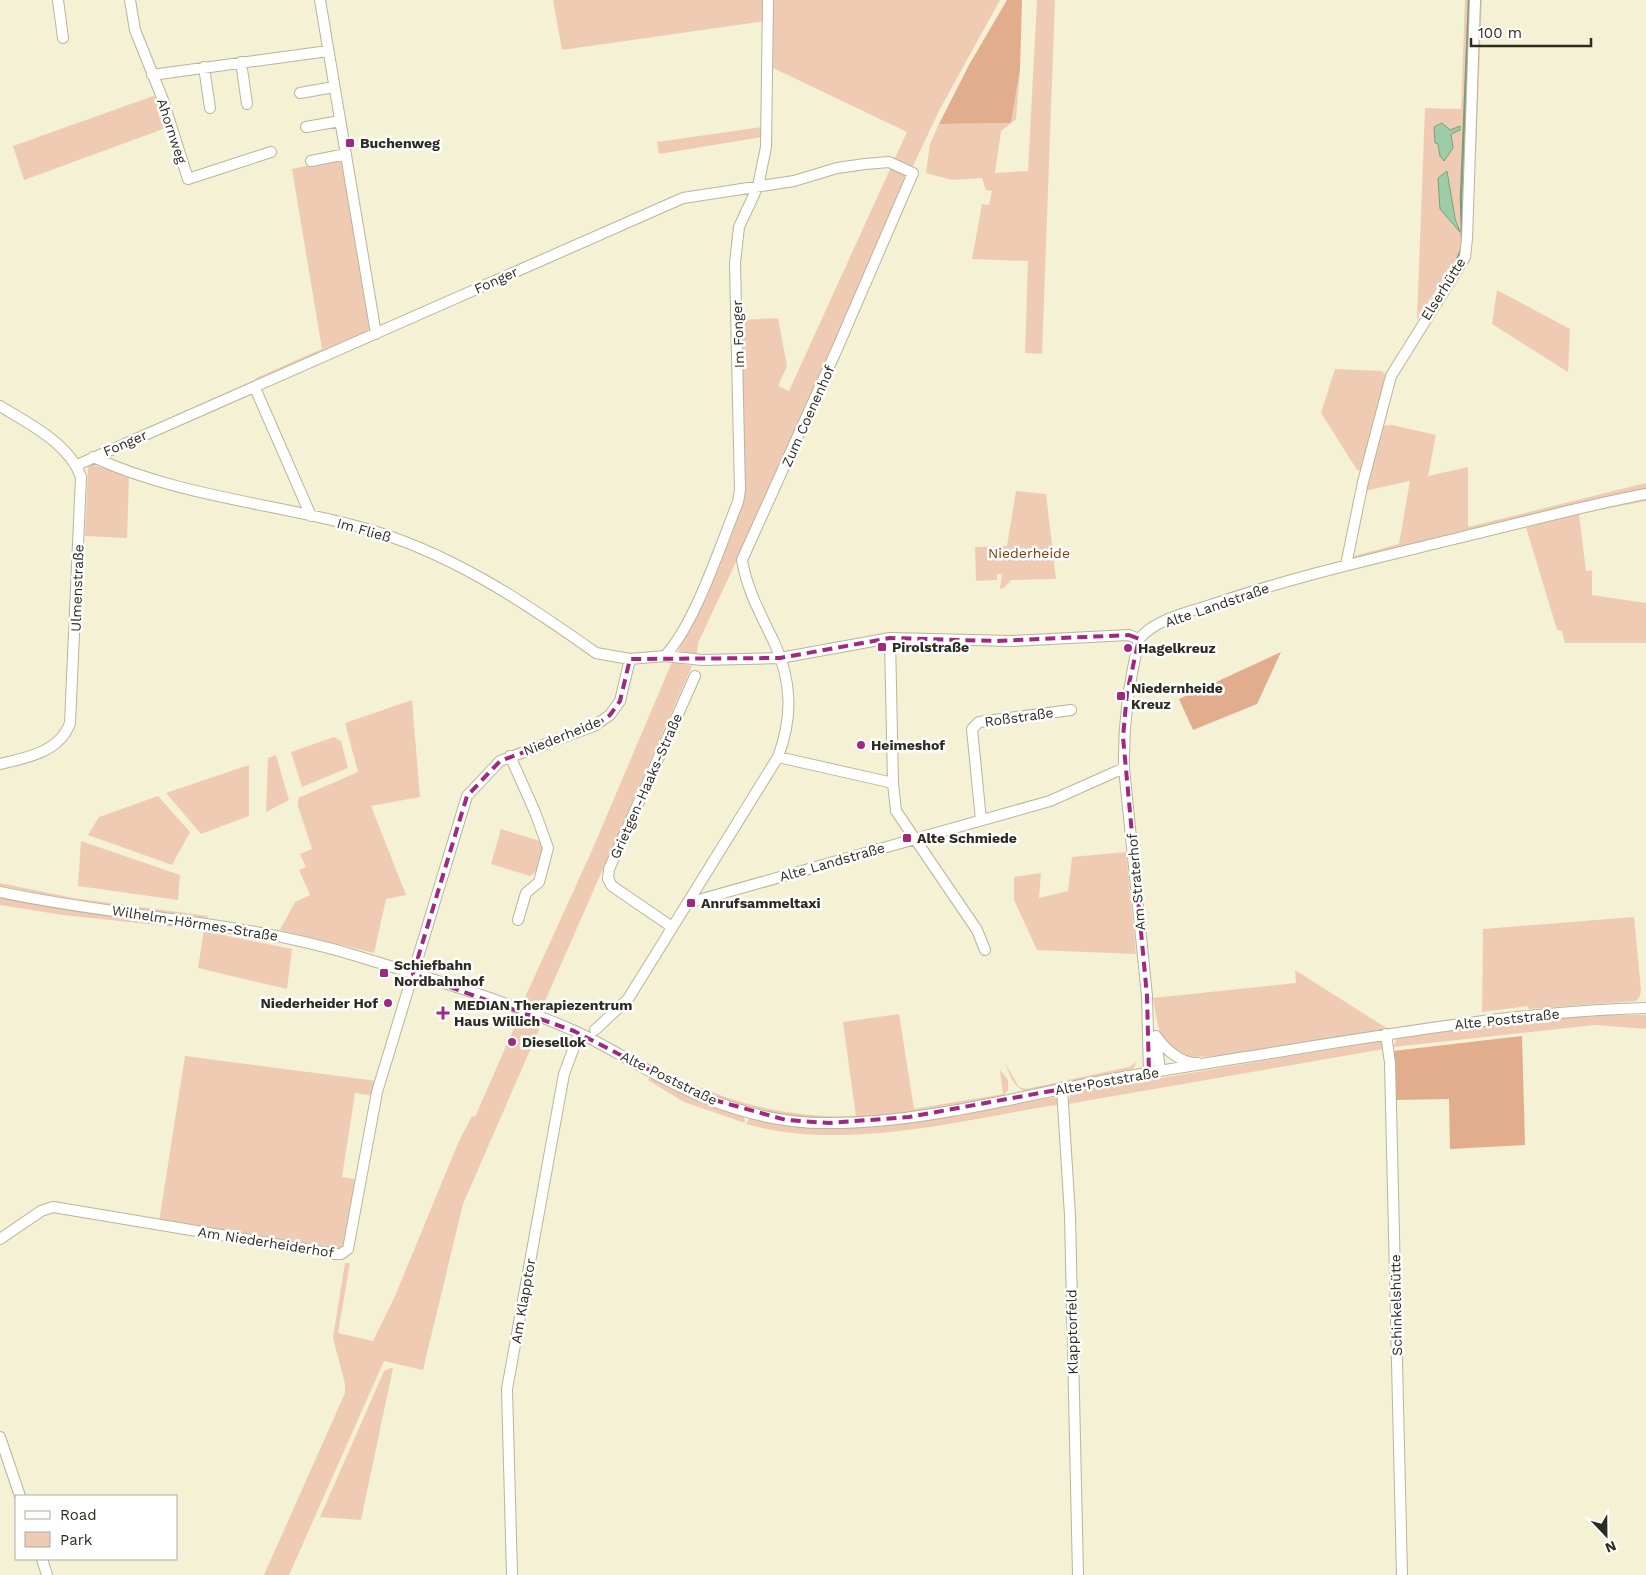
<svg xmlns="http://www.w3.org/2000/svg" width="1646" height="1575" viewBox="0 0 1646 1575" font-family="'Work Sans',sans-serif">
<style>
.green{fill:#f0cbb4;fill-rule:evenodd}
.forest{fill:#e1ad8d}
.water{fill:#9dcda6;stroke:#7b9d7e}
.lines{fill:none;stroke-linecap:round;stroke-linejoin:round}
.stream{stroke:#7b9d7e;stroke-width:2.5}
.minor-casing{stroke:#b9b59a;stroke-width:12}
.minor{stroke:#fff;stroke-width:10}
.marked{fill:none;stroke:#a02880;stroke-width:4;stroke-dasharray:10 6;stroke-linejoin:round}
.poi-dot{fill:#a02880;stroke:#fff;stroke-width:2}
.labels{text-anchor:middle;stroke-width:5;stroke-linejoin:round;paint-order:stroke}
.street-label{font-size:14px;fill:#2d2c21;stroke:#fff}
.poi-label{font-size:14px;font-weight:bold;fill:#2d2c21;stroke:#fff;text-anchor:start}
.park-label{font-size:14px;fill:#7f400c;stroke:#fff}
</style>
<rect width="100%" height="100%" fill="#f4f1d4"/>
<path class="green" d="M 553,0 L 765,0 L 765,21 L 562,50 Z
M 773,0 L 1000,0 L 940,109 L 912,168 L 894,160 L 907,132 L 771,67 Z
M 1037,0 L 1055,0 L 1042,354 L 1025,353 L 1028,261 L 972,259 L 982,204 L 989,205 L 992,191 L 986,190 L 982,178 L 952,180 L 926,173 L 930,144 L 939,124 L 1011,123 L 1020,69 L 1016,119 L 1001,131 L 995,173 L 1028,171 Z
M 1465,0 L 1472,0 L 1465,239 L 1458,263 L 1452,265 L 1417,320 L 1425,108 L 1461,109 ZM 1460,126 L 1451,134 L 1453,141 L 1438,150 L 1438,144 L 1435,142 L 1434,127 L 1450,130 ZM 1448,175 L 1455,218 L 1460,227 L 1440,209 Z
M 1478,0 L 1482,0 L 1476,151 L 1474,150 L 1465,266 L 1456,282 L 1465,263 Z
M 153,96 L 157,98 L 166,128 L 24,180 L 13,146 Z
M 762,127 L 762,137 L 659,154 L 657,142 Z
M 340,158 L 344,161 L 371,325 L 366,334 L 260,381 L 254,379 L 322,349 L 292,169 Z
M 891,167 L 908,174 L 809,406 L 698,643 L 697,654 L 678,652 L 744,489 L 741,320 L 778,318 L 787,366 L 778,386 L 789,391 Z
M 1497,290 L 1570,329 L 1568,372 L 1492,324 Z
M 1335,369 L 1382,371 L 1387,377 L 1362,471 L 1357,470 L 1321,413 Z
M 1392,425 L 1436,435 L 1428,476 L 1468,467 L 1468,527 L 1646,483 L 1646,489 L 1357,559 L 1351,557 L 1399,544 L 1410,481 L 1364,491 L 1380,426 Z
M 90,464 L 129,476 L 127,538 L 85,536 L 88,466 Z
M 1016,491 L 1046,494 L 1056,579 L 1011,580 L 1004,588 L 1000,589 L 1002,574 L 997,574 L 997,580 L 976,581 L 975,547 L 1007,546 Z
M 1646,497 L 1646,501 L 1579,514 L 1586,571 L 1592,570 L 1592,595 L 1646,603 L 1646,643 L 1565,643 L 1562,631 L 1557,630 L 1526,527 L 1339,572 Z
M 672,662 L 692,666 L 541,1010 L 522,1004 L 593,848 Z
M 412,700 L 420,797 L 371,806 L 406,895 L 386,899 L 374,953 L 280,930 L 295,902 L 310,895 L 299,870 L 306,867 L 300,854 L 312,849 L 298,806 L 298,798 L 358,772 L 345,723 Z
M 334,737 L 341,741 L 348,768 L 302,787 L 291,752 Z
M 276,755 L 289,800 L 266,812 L 268,758 Z
M 249,765 L 249,816 L 201,834 L 166,793 Z
M 158,796 L 190,832 L 172,865 L 88,835 L 99,817 Z
M 501,829 L 540,841 L 545,850 L 538,870 L 530,876 L 491,864 Z
M 81,841 L 180,875 L 178,900 L 78,886 Z
M 1126,852 L 1136,954 L 1037,950 L 1014,900 L 1014,877 L 1041,873 L 1039,898 L 1068,891 L 1072,857 Z
M 0,883 L 73,898 L 208,916 L 207,918 L 72,901 L 0,886 Z
M 0,897 L 69,909 L 205,926 L 204,931 L 292,949 L 287,989 L 198,968 L 204,930 L 63,915 L 0,905 Z
M 1634,917 L 1641,990 L 1640,996 L 1636,1001 L 1529,1009 L 1528,1006 L 1482,1012 L 1483,929 Z
M 1295,970 L 1388,1029 C 1353,1036 1204,1066 1179,1054 C 1157,1044 1157,1018 1153,998 L 1296,983 Z
M 899,1014 L 914,1109 L 1003,1094 L 1000,1070 L 1008,1080 L 1008,1090 L 1002,1097 C 903,1114 808,1134 710,1096 C 677,1083 647,1064 616,1047 C 702,1092 757,1117 856,1117 L 843,1022 Z
M 1587,1015 L 1646,1015 L 1646,1029 L 1595,1025 L 1393,1047 L 1397,1038 L 1493,1023 Z
M 516,1016 L 541,1025 L 463,1204 L 423,1370 L 384,1361 L 289,1575 L 264,1575 L 345,1393 L 345,1384 L 333,1338 L 345,1263 L 350,1263 L 338,1333 L 373,1341 L 395,1296 L 459,1141 L 472,1116 L 475,1117 L 517,1021 L 515,1020 Z
M 1381,1041 L 1384,1049 L 1068,1104 L 1071,1093 Z
M 185,1056 L 377,1081 L 373,1096 L 355,1093 L 342,1177 L 359,1180 L 348,1248 L 342,1252 L 159,1222 Z
M 1137,1062 L 1133,1069 L 1027,1092 C 1014,1089 1010,1075 1005,1063 L 1019,1087 L 1026,1089 L 1129,1067 Z
M 650,1077 L 687,1096 L 744,1116 L 745,1123 L 684,1102 L 648,1080 Z
M 1058,1097 L 1061,1104 C 961,1120 846,1152 746,1124 L 750,1118 C 790,1124 829,1129 869,1126 Z
M 391,1368 L 393,1368 L 361,1520 L 320,1517 L 384,1371 Z"/>
<path class="forest" d="M 1007,0 L 1022,0 L 1020,69 L 1011,123 L 939,124 L 969,65 Z
M 1281,652 L 1257,704 L 1193,730 L 1179,699 Z
M 1522,1036 L 1525,1145 L 1450,1149 L 1449,1099 L 1395,1100 L 1393,1051 Z"/>
<path class="water" d="M 1442,123 L 1450,130 L 1460,126 L 1460,130 L 1451,134 L 1453,148 L 1444,161 L 1440,156 L 1438,144 L 1435,143 L 1434,127 Z
M 1447,171 L 1455,218 L 1460,232 L 1440,209 L 1438,178 Z"/>
<g class="lines">
<path class="stream" d="M 1462,237 L 1461,198 L 1469,0
M 1457,260 L 1461,250"/>
<g class="minor-casing">
<path id="minor" d="M 58,0 L 63,38
M 130,0 L 135,30 L 163,100 L 188,179 L 271,152
M 320,0 L 376,334
M 241,62 L 247,104
M 204,67 L 210,108
M 152,75 L 328,51
M 300,93 L 334,87
M 306,127 L 340,121
M 311,161 L 346,154
M 255,388 L 311,516
M 0,406 C 29,424 69,443 81,477 L 70,723 C 60,752 26,758 0,764
M 93,457 C 178,496 271,503 360,527 C 448,551 523,601 596,653 L 630,659 L 665,656 L 702,660 L 780,658 L 890,638 L 1012,641 L 1129,635 L 1139,639
M 77,465 L 683,198 L 794,181 L 837,168 L 865,164 L 889,162 L 913,173 L 837,349 L 742,560 C 747,590 761,615 774,642 C 792,681 793,717 778,757 L 628,999 L 595,1030
M 1346,565 L 1363,482 L 1391,376 L 1465,257 L 1467,239 L 1475,0
M 890,638 L 893,783 L 896,811 L 977,930 L 985,950
M 665,656 C 696,622 720,546 738,502 L 740,490 L 735,263 L 739,227 L 758,186 L 766,147 L 768,0
M 510,756 L 535,812 L 548,848 L 539,882 L 526,893 L 518,920
M 778,757 L 893,783
M 981,820 L 972,729 L 979,722 L 1071,710
M 0,892 C 120,918 242,920 360,957 C 432,979 507,1001 577,1032 C 605,1045 631,1062 659,1076 C 711,1104 770,1124 830,1123 C 923,1123 1015,1097 1107,1080 C 1174,1068 1241,1058 1308,1047 C 1420,1029 1532,1011 1646,1008
M 688,903 L 1050,801 L 1124,768
M 672,927 L 612,886 L 608,879 L 609,869 L 695,676
M 1386,1034 L 1390,1063 L 1402,1575
M 1156,1036 C 1165,1049 1181,1064 1198,1063
M 1156,1037 L 1160,1071
M 1149,1073 L 1147,996 L 1124,768 C 1123,722 1129,684 1139,639 C 1156,618 1193,611 1217,603 C 1296,576 1377,558 1458,538 C 1521,523 1583,506 1646,494
M 1062,1089 L 1070,1215 L 1078,1575
M 0,1239 L 41,1211 L 53,1207 L 335,1254 L 341,1254 L 348,1249 L 377,1092 L 467,796 L 500,761 L 594,726 L 610,715 L 620,701 L 630,659
M 0,1437 L 20,1496
M 42,1559 L 47,1575
M 512,1575 L 507,1389 L 564,1074 L 577,1039 L 585,1036"/>
</g>
<use href="#minor" class="minor"/>
</g>
<path class="marked" d="M 1129,635 L 1139,639 L 1127,693 L 1123,737 L 1147,996 L 1149,1073 L 909,1117 L 829,1123 L 786,1120 L 700,1096 L 574,1031 L 413,974 L 467,796 L 500,761 L 594,726 L 610,715 L 620,701 L 630,659 L 780,658 L 890,638 L 996,641 Z"/>
<g class="poi-dot">
<rect x="345" y="138" width="10" height="10" rx="2.5"/>
<rect x="877" y="642" width="10" height="10" rx="2.5"/>
<circle cx="1128" cy="648" r="5"/>
<rect x="1116" y="691" width="10" height="10" rx="2.5"/>
<circle cx="861" cy="745" r="5"/>
<rect x="902" y="833" width="10" height="10" rx="2.5"/>
<rect x="686" y="898" width="10" height="10" rx="2.5"/>
<rect x="379" y="968" width="10" height="10" rx="2.5"/>
<circle cx="388" cy="1003" r="5"/>
<path d="M440.5 1005.5h5v5h5v5h-5v5h-5v-5h-5v-5h5z"/>
<circle cx="512" cy="1042" r="5"/>
</g>
<g class="labels">
<g class="street-label">
<text transform="translate(172 131) rotate(72)" y="5">Ahornweg</text>
<text transform="translate(496 280) rotate(-24)" y="5">Fonger</text>
<text transform="translate(1443 289) rotate(-58)" y="5">Elserhütte</text>
<text transform="translate(738 334) rotate(-92)" y="5">Im Fonger</text>
<text transform="translate(808 416) rotate(-66)" y="5">Zum Coenenhof</text>
<text transform="translate(125 443) rotate(-23)" y="5">Fonger</text>
<text transform="translate(364 530) rotate(16)" y="5">Im Fließ</text>
<text transform="translate(77 588) rotate(-88)" y="5">Ulmenstraße</text>
<text transform="translate(1217 605) rotate(-19)" y="5">Alte Landstraße</text>
<text transform="translate(1019 717) rotate(-8)" y="5">Roßstraße</text>
<text transform="translate(562 736) rotate(-22)" y="5">Niederheide</text>
<text transform="translate(646 786) rotate(-66)" y="5">Grietgen-Haaks-Straße</text>
<text transform="translate(832 862) rotate(-16)" y="5">Alte Landstraße</text>
<text transform="translate(1136 882) rotate(-95)" y="5">Am Straterhof</text>
<text transform="translate(195 923) rotate(9)" y="5">Wilhelm-Hörmes-Straße</text>
<text transform="translate(1507 1019) rotate(-6)" y="5">Alte Poststraße</text>
<text transform="translate(669 1078) rotate(26)" y="5">Alte Poststraße</text>
<text transform="translate(1107 1081) rotate(-10)" y="5">Alte Poststraße</text>
<text transform="translate(266 1242) rotate(9)" y="5">Am Niederheiderhof</text>
<text transform="translate(523 1301) rotate(-80)" y="5">Am Klapptor</text>
<text transform="translate(1396 1305) rotate(-91)" y="5">Schinkelshütte</text>
<text transform="translate(1072 1332) rotate(-91)" y="5">Klapptorfeld</text>
</g>
<g class="poi-label">
<text x="360" y="148">Buchenweg</text>
<text x="892" y="652">Pirolstraße</text>
<text x="1138" y="653">Hagelkreuz</text>
<text x="1131" y="693">Niedernheide<tspan x="1131" dy="16">Kreuz</tspan></text>
<text x="871" y="750">Heimeshof</text>
<text x="917" y="843">Alte Schmiede</text>
<text x="701" y="908">Anrufsammeltaxi</text>
<text x="394" y="970">Schiefbahn<tspan x="394" dy="16">Nordbahnhof</tspan></text>
<text x="378" y="1008" text-anchor="end">Niederheider Hof</text>
<text x="454" y="1010">MEDIAN Therapiezentrum<tspan x="454" dy="16">Haus Willich</tspan></text>
<text x="522" y="1047">Diesellok</text>
</g>
<g class="park-label">
<text x="1029" y="558">Niederheide</text>
</g>
</g>
<rect x="15" y="1495" width="162" height="65" fill="#ffffff" stroke="#ababa6"/>
<rect x="25" y="1511" width="25" height="8" fill="#ffffff" stroke="#ababa6"/>
<text x="60" y="1520" font-size="15" fill="#2d2c21">Road</text>
<rect x="25" y="1532" width="25" height="15" fill="#f0cbb4" stroke="#ababa6"/>
<text x="60" y="1545" font-size="15" fill="#2d2c21">Park</text>
<g transform="translate(1606 1535) rotate(158)" stroke="#ffffff" stroke-width="4" paint-order="stroke">
<path d="M0-4L9 19L0 12L-9 19Z" fill="#2d2c21"/>
<text y="-8" font-size="14" font-weight="bold" text-anchor="middle" fill="#2d2c21">N</text>
</g>
<path d="M1471 38v8h120v-8" fill="none" stroke="#2d2c21" stroke-width="2.5"/>
<text x="1478" y="38" font-size="15" fill="#2d2c21" stroke="#ffffff" stroke-width="4" paint-order="stroke">100 m</text>
</svg>
